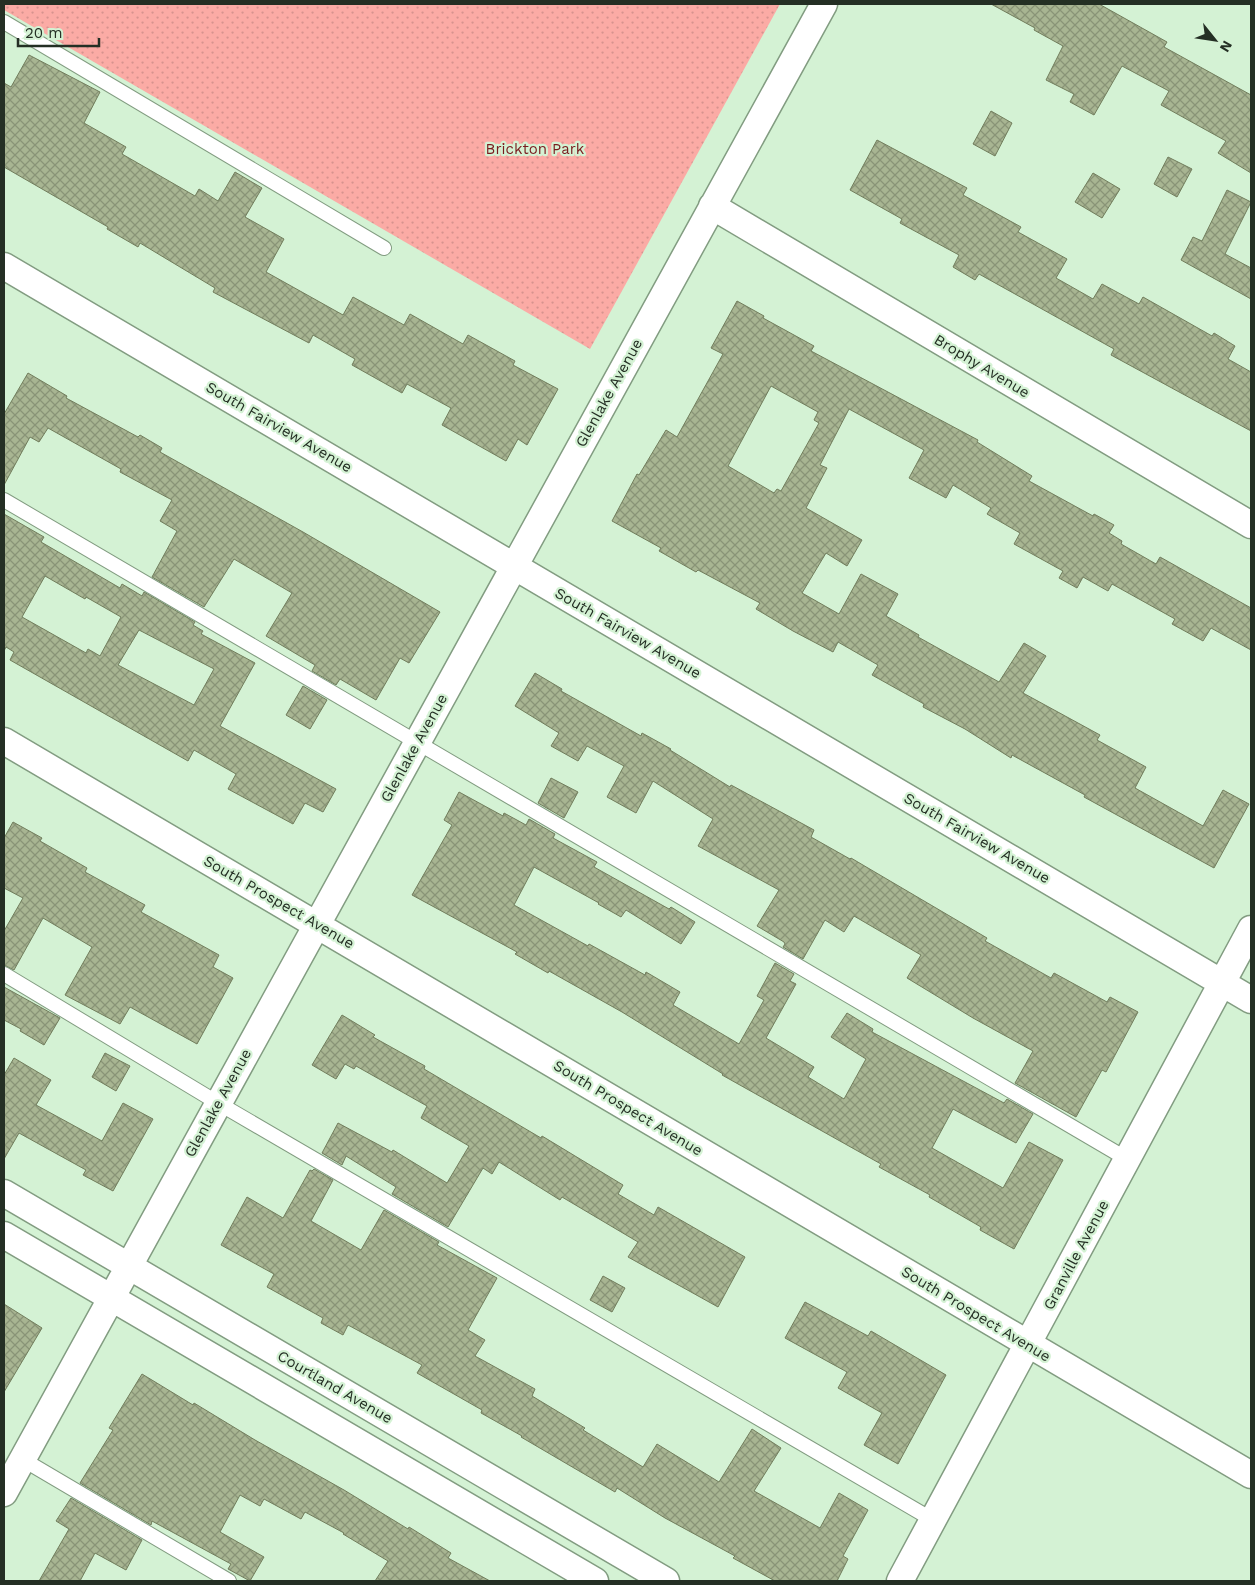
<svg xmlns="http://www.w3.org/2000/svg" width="1255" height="1585" viewBox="0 0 1255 1585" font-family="'Work Sans',sans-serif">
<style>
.park{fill:url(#park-dots)}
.building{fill:url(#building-cross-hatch);stroke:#717d5c;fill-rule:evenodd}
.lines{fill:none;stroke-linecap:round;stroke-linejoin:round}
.service-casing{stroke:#829c81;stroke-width:16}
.minor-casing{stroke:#829c81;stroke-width:29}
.service{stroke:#fff;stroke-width:14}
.minor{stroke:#fff;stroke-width:26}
.labels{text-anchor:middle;stroke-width:4.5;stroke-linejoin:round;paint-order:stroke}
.park-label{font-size:15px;fill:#791b1e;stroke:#d4f2d4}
.street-label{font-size:15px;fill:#242f24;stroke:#d4f2d4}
</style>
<defs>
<pattern id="park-dots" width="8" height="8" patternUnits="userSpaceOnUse" patternTransform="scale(1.25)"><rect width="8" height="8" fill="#fbaba5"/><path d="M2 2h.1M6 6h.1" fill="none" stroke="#d7938e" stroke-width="1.8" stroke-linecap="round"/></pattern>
<pattern id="building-cross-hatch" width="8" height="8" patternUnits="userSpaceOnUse" patternTransform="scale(1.25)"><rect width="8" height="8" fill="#a8b592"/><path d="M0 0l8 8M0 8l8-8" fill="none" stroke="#899477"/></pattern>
</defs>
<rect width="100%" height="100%" fill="#d4f2d4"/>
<path class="park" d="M 4,4 L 780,4 L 590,349 L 4,10 Z"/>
<path class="building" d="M 991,4 L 1099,4 L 1167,42 L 1164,47 L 1251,95 L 1251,173 L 1218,153 L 1226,141 L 1161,105 L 1169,91 L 1122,66 L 1094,115 L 1070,102 L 1074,94 L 1046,80 L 1063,46 L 1034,30 L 1035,28 Z
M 29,55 L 100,92 L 84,123 L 126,147 L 122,154 L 195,196 L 199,189 L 218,201 L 235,172 L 262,188 L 245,217 L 284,239 L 266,272 L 343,315 L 353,297 L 404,325 L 410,314 L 463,344 L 468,335 L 515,361 L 513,365 L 558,389 L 527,445 L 518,439 L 506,461 L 442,425 L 451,408 L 407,384 L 402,393 L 352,365 L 355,359 L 313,335 L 309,343 L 213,292 L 215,288 L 140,243 L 138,247 L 107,229 L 108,227 L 4,167 L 4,83 L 11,87 Z
M 991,111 L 1012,123 L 995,156 L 973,144 Z
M 877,140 L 967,188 L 963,195 L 1021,227 L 1018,232 L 1067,259 L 1056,278 L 1093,299 L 1102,284 L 1139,304 L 1143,297 L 1212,336 L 1214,333 L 1235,346 L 1228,359 L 1251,372 L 1251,431 L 1111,355 L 1114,349 L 979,274 L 975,280 L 953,267 L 959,255 L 900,223 L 902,219 L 850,190 Z
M 1168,157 L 1192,169 L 1177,197 L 1154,184 Z
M 1093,173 L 1120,189 L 1102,218 L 1075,202 Z
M 1227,190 L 1251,202 L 1225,254 L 1251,268 L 1251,299 L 1181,260 L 1193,237 L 1202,241 Z
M 737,301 L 764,316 L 763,318 L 814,346 L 811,351 L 978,440 L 977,442 L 1032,476 L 1029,481 L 1093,516 L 1094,514 L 1114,525 L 1109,533 L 1122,541 L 1121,544 L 1156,564 L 1160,557 L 1251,608 L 1251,650 L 1211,628 L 1203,641 L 1172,624 L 1175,619 L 1112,584 L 1108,591 L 1083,577 L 1077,588 L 1059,578 L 1063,571 L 1014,544 L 1020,533 L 987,514 L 991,508 L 953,485 L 946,498 L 909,478 L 924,450 L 849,409 L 820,465 L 827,468 L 806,508 L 862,540 L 847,566 L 826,553 L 802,593 L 839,614 L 861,574 L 898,594 L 886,616 L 919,635 L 918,637 L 999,682 L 1024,643 L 1046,656 L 1023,693 L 1100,735 L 1097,740 L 1146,767 L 1135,788 L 1203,826 L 1223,790 L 1249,804 L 1214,868 L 1084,797 L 1085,795 L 1012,755 L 1011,758 L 965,729 L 923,707 L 924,704 L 872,675 L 878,665 L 838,642 L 833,652 L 793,631 L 756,609 L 760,603 L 698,570 L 696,572 L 659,551 L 661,548 L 612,521 L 637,474 L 639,475 L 666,430 L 677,437 L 723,354 L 711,348 ZM 771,386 L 818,412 L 814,420 L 819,423 L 781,491 L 777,489 L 774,493 L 728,466 Z
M 28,373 L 67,396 L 66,398 L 138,437 L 140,435 L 162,448 L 160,452 L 303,532 L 440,612 L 409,663 L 400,658 L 376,700 L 340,679 L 336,685 L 312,671 L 315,665 L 266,636 L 292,593 L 234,559 L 204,607 L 152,577 L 177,531 L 160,521 L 172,500 L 120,472 L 121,469 L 48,428 L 39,442 L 30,437 L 4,485 L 4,414 Z
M 4,514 L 44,537 L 41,542 L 120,588 L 122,584 L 142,596 L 144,592 L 195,622 L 193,625 L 203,631 L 201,634 L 255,663 L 220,726 L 336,789 L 323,812 L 305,803 L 293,824 L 228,789 L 236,774 L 194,750 L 188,761 L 10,660 L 14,652 L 6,647 L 4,651 ZM 45,576 L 85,599 L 86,597 L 121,617 L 100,656 L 88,649 L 86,653 L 22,617 ZM 139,630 L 214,669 L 194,705 L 118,665 Z
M 535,673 L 562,689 L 561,691 L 641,736 L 642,733 L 671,749 L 670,750 L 730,787 L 731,785 L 814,830 L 811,837 L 850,859 L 851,858 L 987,938 L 985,941 L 1051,978 L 1054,973 L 1107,1002 L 1110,997 L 1138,1012 L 1106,1072 L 1102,1070 L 1076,1117 L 1015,1083 L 1033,1051 L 973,1018 L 907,978 L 921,955 L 854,916 L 844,932 L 825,920 L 803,959 L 783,947 L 785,944 L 784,942 L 757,926 L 779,890 L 698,846 L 713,819 L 653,781 L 636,813 L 607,797 L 624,766 L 587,746 L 578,761 L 551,746 L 559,733 L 515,706 Z
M 303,686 L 327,700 L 310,729 L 286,715 Z
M 551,778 L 578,792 L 564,818 L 538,803 Z
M 459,792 L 503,816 L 504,813 L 526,825 L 529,819 L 555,834 L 553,838 L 597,862 L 594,867 L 669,909 L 671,907 L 695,922 L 681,944 L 626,910 L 621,917 L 598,904 L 599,903 L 534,867 L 514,905 L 588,946 L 589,944 L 645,975 L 646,972 L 680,992 L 673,1005 L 739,1044 L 764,1000 L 757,996 L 775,963 L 794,974 L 790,981 L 796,984 L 766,1038 L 814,1067 L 808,1077 L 844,1099 L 866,1059 L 831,1037 L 847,1013 L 873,1029 L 872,1032 L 1004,1103 L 1007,1099 L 1033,1114 L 1016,1143 L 953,1109 L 932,1148 L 1003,1188 L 1029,1142 L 1063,1160 L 1014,1249 L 980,1230 L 981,1227 L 929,1197 L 930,1195 L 879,1167 L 881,1164 L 722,1075 L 723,1074 L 622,1012 L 549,971 L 548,973 L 515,954 L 517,952 L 412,895 L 452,825 L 444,820 Z
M 13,822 L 42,838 L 40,841 L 87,868 L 85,872 L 145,905 L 141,912 L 219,955 L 213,967 L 233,978 L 197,1044 L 130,1007 L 120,1024 L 65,995 L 92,947 L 43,918 L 14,970 L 4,965 L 4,931 L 23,898 L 4,888 L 4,838 Z
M 4,987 L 60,1018 L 44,1045 L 20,1031 L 21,1029 L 4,1020 Z
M 342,1015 L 375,1035 L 373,1037 L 425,1066 L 424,1069 L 541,1138 L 542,1136 L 623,1185 L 618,1194 L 654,1215 L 658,1207 L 745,1257 L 718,1307 L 628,1257 L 638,1242 L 562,1197 L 560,1200 L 499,1162 L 492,1174 L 483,1168 L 448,1227 L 392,1194 L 396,1187 L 346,1156 L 342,1165 L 322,1153 L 338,1123 L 392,1152 L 393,1150 L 447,1183 L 469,1146 L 421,1118 L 427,1106 L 356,1066 L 354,1069 L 345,1064 L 336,1079 L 312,1065 Z
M 105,1053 L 130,1066 L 116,1091 L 92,1077 Z
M 14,1058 L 51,1080 L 36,1105 L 102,1141 L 123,1103 L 153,1119 L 113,1191 L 83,1175 L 86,1170 L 19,1133 L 4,1159 L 4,1075 Z
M 314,1169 L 333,1180 L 311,1221 L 361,1250 L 384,1210 L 439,1242 L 437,1245 L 497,1278 L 468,1330 L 485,1340 L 475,1356 L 535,1389 L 532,1396 L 585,1428 L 583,1430 L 643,1467 L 657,1444 L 719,1482 L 752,1429 L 781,1448 L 754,1491 L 820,1528 L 839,1493 L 868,1510 L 843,1556 L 848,1559 L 837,1581 L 775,1581 L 733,1558 L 735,1556 L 665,1518 L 617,1488 L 615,1492 L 521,1437 L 522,1436 L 481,1413 L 482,1410 L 417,1373 L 422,1365 L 348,1325 L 343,1335 L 321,1323 L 323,1318 L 267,1287 L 274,1274 L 221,1245 L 247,1197 L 283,1218 L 310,1170 L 312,1171 Z
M 603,1276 L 625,1288 L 612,1312 L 590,1300 Z
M 805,1302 L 868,1336 L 871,1331 L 946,1375 L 898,1464 L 864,1445 L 882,1413 L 838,1388 L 847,1372 L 785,1338 Z
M 4,1304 L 42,1328 L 4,1392 Z
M 142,1374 L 193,1405 L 194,1403 L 255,1440 L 344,1490 L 408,1529 L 409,1527 L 451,1553 L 448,1558 L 490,1581 L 375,1581 L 388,1561 L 343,1534 L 344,1533 L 305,1512 L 301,1519 L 264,1499 L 260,1506 L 240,1495 L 220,1532 L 264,1557 L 250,1581 L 228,1569 L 231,1564 L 152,1521 L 151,1525 L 80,1483 L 113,1430 L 109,1428 Z
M 71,1498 L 142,1540 L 126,1570 L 95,1553 L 80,1581 L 39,1581 L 69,1529 L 56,1521 Z"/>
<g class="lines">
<g class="service-casing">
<path id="service" d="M 4,22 L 384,248
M 4,500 L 1127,1159
M 4,974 L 218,1103 L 933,1520
M 22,1459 L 229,1581"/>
</g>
<g class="minor-casing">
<path id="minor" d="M 712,206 L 1251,525
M 4,266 L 1251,1000
M 4,741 L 1251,1475
M 4,1193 L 666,1581
M 4,1235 L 595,1581
M 4,1493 L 824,4
M 900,1581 L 1251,929"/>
</g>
<use href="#service" class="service"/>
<use href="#minor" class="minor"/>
</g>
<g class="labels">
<g class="park-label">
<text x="535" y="154">Brickton Park</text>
</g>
<g class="street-label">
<text transform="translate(982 366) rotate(31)" y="5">Brophy Avenue</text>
<text transform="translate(609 393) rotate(-61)" y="5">Glenlake Avenue</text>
<text transform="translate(279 427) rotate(30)" y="5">South Fairview Avenue</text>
<text transform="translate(628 633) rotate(30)" y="5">South Fairview Avenue</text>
<text transform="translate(414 748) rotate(-61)" y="5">Glenlake Avenue</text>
<text transform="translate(977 838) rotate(30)" y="5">South Fairview Avenue</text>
<text transform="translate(279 902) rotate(30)" y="5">South Prospect Avenue</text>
<text transform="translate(218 1103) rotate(-61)" y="5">Glenlake Avenue</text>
<text transform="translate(628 1108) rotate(31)" y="5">South Prospect Avenue</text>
<text transform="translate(1076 1255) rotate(-62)" y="5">Granville Avenue</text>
<text transform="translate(976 1314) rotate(31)" y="5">South Prospect Avenue</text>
<text transform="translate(335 1387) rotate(30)" y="5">Courtland Avenue</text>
</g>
</g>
<rect width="1255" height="1585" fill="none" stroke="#242f24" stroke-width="10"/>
<g transform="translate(1215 40) rotate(120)" stroke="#d4f2d4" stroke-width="4" paint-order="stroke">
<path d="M0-4L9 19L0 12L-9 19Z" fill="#242f24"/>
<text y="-8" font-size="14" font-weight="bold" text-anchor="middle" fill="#242f24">N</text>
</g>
<path d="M18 38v8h81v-8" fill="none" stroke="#242f24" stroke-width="2.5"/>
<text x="25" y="38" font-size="15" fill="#242f24" stroke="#d4f2d4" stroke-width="4" paint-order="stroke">20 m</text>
</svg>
